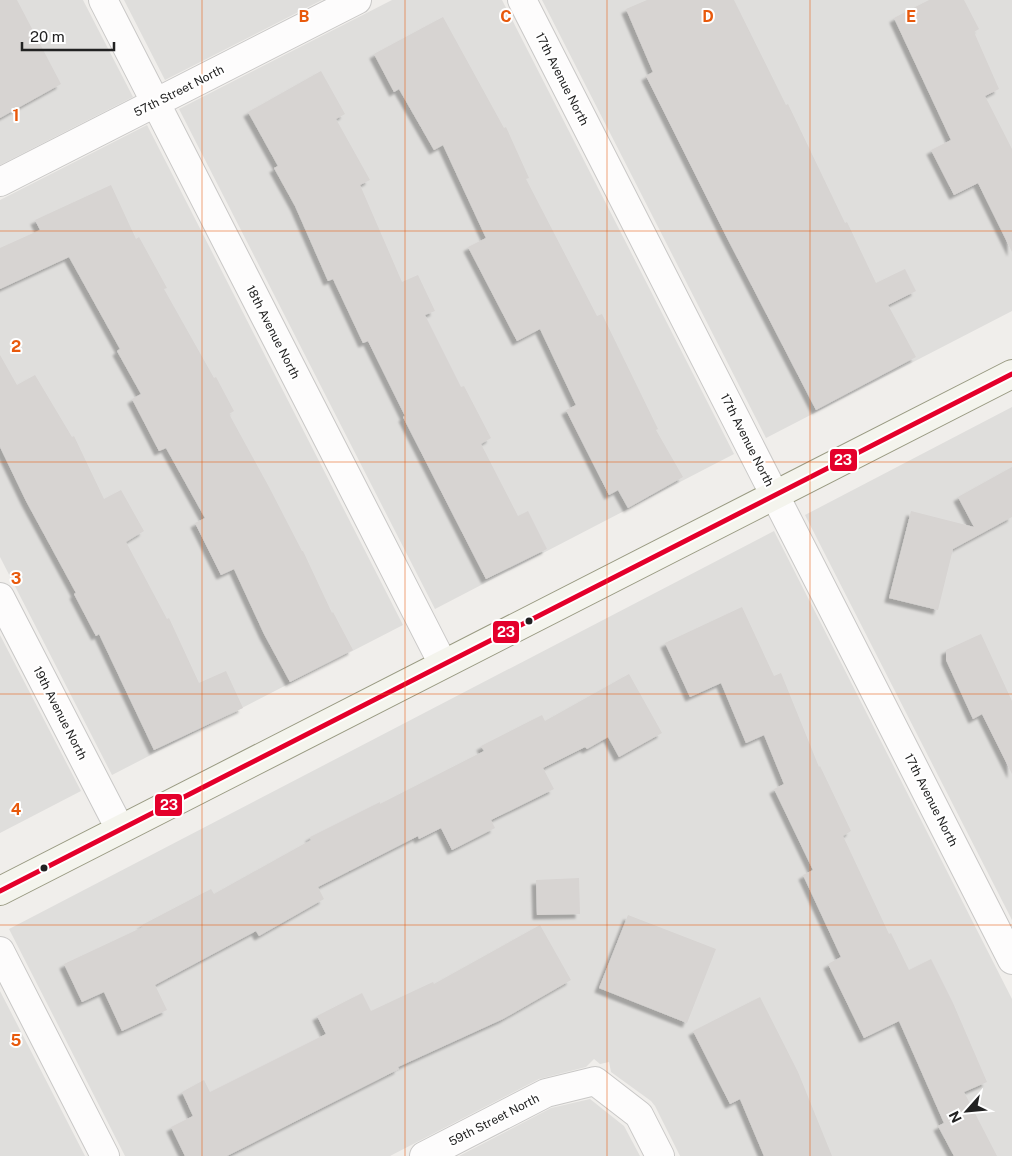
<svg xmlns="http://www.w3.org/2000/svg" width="1012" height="1156" viewBox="0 0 1012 1156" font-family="'Public Sans',sans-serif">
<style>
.residential{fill:#dfdedc}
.building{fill:#d7d4d2;filter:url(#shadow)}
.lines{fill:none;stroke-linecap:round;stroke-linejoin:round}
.street-casing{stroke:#c9c8c7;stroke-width:30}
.secondary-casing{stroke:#999a82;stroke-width:30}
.street{stroke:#fdfcfc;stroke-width:28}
.secondary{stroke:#f4f4ed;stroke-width:28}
.bus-1-casing{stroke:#fff;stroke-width:9}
.bus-1{stroke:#e4002b;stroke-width:5}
.grid{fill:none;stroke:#e8590c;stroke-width:1;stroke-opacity:0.55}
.bus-dot{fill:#222;stroke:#fff;stroke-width:2}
.labels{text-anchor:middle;stroke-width:4;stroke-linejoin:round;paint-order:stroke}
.street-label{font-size:12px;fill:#222;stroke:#fff}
.grid-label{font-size:16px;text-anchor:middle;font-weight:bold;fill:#e8590c;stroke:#fff;stroke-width:4;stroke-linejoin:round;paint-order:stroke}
.line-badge{stroke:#fff;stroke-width:2}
.badge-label{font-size:14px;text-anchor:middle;font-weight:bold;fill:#fff}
</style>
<defs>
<filter id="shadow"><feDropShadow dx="-4.5" dy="4.5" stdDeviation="1" flood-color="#0004"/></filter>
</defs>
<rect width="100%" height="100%" fill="#f0eeeb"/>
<path class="residential" d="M 0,0 L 83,0 L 133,97 L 0,165 Z
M 124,0 L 322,0 L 165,80 Z
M 392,0 L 502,0 L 734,454 L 435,609 L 179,109 Z
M 542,0 L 1012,0 L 1012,311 L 766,438 Z
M 147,125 L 403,625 L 112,775 L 0,557 L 0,200 Z
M 1012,407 L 1012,920 L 805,515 Z
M 774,531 L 1012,999 L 1012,1156 L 680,1156 L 655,1106 L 651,1101 L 611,1072 L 609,1062 L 600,1064 L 594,1059 L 586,1067 L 539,1079 L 390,1156 L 125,1156 L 9,929 Z
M 0,635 L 81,791 L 0,833 Z
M 0,991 L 85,1156 L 0,1156 Z
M 590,1099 L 624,1126 L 640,1156 L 459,1156 L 551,1108 Z"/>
<path class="building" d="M 0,0 L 17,0 L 61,84 L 0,118 Z
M 647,0 L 734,0 L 786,105 L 788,104 L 799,127 L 845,223 L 847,222 L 876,283 L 905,269 L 916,291 L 888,305 L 916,357 L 816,410 L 725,234 L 646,76 L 653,72 L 626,9 Z
M 929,0 L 964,0 L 979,29 L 974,32 L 999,89 L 985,96 L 1012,149 L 1012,252 L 978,183 L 954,195 L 931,150 L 951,140 L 894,18 Z
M 443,17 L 504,128 L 506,127 L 529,178 L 526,179 L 597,316 L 602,314 L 658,429 L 656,430 L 683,477 L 628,508 L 618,490 L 609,495 L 566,410 L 576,405 L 540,329 L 517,341 L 468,247 L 486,238 L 443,145 L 434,150 L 399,89 L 394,92 L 374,54 Z
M 321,71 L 345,114 L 336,119 L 370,180 L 360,185 L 402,282 L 418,275 L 435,311 L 425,315 L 461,387 L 464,386 L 491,438 L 481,444 L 518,516 L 528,511 L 547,549 L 486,579 L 403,417 L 405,416 L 368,341 L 363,343 L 333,279 L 328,281 L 295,206 L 274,168 L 278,166 L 248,112 Z
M 111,185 L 136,239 L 139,237 L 167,288 L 164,289 L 214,378 L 216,377 L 234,411 L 229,414 L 269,487 L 302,551 L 303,551 L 332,613 L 333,612 L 353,650 L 290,682 L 264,634 L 234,569 L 221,575 L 195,523 L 205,518 L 166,448 L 159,451 L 132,399 L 141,394 L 117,351 L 120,349 L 69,257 L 0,289 L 0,248 L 40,230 L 35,220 Z
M 0,355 L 17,385 L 35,375 L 72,437 L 74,436 L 104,499 L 121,490 L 144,531 L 126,542 L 167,619 L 169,618 L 199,683 L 226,671 L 243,708 L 154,750 L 99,634 L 96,636 L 74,594 L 76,593 L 26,501 L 0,447 Z
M 1012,467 L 1012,517 L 953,549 L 938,610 L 889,598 L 911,511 L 974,527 L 958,497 Z
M 742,607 L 774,676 L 781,673 L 819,767 L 820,766 L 851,831 L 843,836 L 889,934 L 891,933 L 909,970 L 931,959 L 953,1003 L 987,1082 L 964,1092 L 997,1156 L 954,1156 L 938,1126 L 944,1123 L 899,1021 L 864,1038 L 828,964 L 841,957 L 803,875 L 813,870 L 774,789 L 784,784 L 764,735 L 746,743 L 721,683 L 690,697 L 665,643 Z
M 981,634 L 1012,701 L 1012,774 L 982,714 L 973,719 L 946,660 L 946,650 Z
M 629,674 L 662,733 L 619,757 L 608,737 L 587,749 L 585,747 L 543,768 L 554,789 L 491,820 L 495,828 L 452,850 L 441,828 L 419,839 L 418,836 L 318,887 L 324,899 L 259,936 L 256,931 L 155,985 L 167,1010 L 122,1031 L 104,992 L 82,1002 L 64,964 L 143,927 L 142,925 L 211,889 L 214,894 L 311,840 L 310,837 L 380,802 L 380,804 L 484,751 L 481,746 L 542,715 L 545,721 Z
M 579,878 L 580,914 L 537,915 L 536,880 Z
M 628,915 L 716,949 L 687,1023 L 599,988 Z
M 540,925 L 571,980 L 503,1019 L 398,1067 L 399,1069 L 227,1156 L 185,1156 L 171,1127 L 193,1116 L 182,1092 L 204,1080 L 210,1092 L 326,1034 L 317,1016 L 362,993 L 371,1011 L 433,982 L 434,984 Z
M 760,997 L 798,1072 L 832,1156 L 764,1156 L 740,1099 L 730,1104 L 693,1031 Z"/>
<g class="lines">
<g class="street-casing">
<path id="street" d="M 103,0 L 443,664
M 522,0 L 1012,960
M 0,182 L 357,0
M 0,597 L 120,829
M 0,951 L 105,1156
M 424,1156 L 546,1093 L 595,1081 L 639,1115 L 660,1156"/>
</g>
<g class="secondary-casing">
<path id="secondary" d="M 0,891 L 1012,374"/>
</g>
<use href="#street" class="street"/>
<use href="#secondary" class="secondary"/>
<g class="bus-1-casing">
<path id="bus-1" d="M 0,891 L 1012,374"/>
</g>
<use href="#bus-1" class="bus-1"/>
</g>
<path class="grid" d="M 202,0 L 202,1156M 405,0 L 405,1156M 607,0 L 607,1156M 810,0 L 810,1156M 0,231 L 1012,231M 0,462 L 1012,462M 0,694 L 1012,694M 0,925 L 1012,925"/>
<g class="bus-dot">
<circle cx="529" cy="621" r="4.5"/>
<circle cx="44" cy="868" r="4.5"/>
</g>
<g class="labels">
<g class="street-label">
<text transform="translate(562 79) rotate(63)" y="4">17th Avenue North</text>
<text transform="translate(179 91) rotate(-27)" y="4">57th Street North</text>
<text transform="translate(273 332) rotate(63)" y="4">18th Avenue North</text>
<text transform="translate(747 440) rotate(63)" y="4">17th Avenue North</text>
<text transform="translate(60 713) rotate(63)" y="4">19th Avenue North</text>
<text transform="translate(931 800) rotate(63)" y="4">17th Avenue North</text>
<text transform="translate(494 1120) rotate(-27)" y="4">59th Street North</text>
</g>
</g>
<g class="grid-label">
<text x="304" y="22">B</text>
<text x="506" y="22">C</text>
<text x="708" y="22">D</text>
<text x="911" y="22">E</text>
<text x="16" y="121">1</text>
<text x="16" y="352">2</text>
<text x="16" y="584">3</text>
<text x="16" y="815">4</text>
<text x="16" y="1046">5</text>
</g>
<g class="line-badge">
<rect x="829" y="448" width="29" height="24" rx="5" fill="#e4002b"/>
<rect x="492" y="620" width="28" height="24" rx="5" fill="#e4002b"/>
<rect x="154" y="793" width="29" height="24" rx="5" fill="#e4002b"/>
</g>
<g class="badge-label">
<text x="843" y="465">23</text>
<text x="506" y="637">23</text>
<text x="169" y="810">23</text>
</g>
<g transform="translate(967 1111) rotate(243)" stroke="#ffffff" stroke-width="4" paint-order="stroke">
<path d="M0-4L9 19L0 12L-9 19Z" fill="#222222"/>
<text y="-8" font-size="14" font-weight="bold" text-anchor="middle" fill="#222222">N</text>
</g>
<path d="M22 42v8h92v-8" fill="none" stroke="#222222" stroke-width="2.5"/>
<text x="30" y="42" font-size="15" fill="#222222" stroke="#ffffff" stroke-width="4" paint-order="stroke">20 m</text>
</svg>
